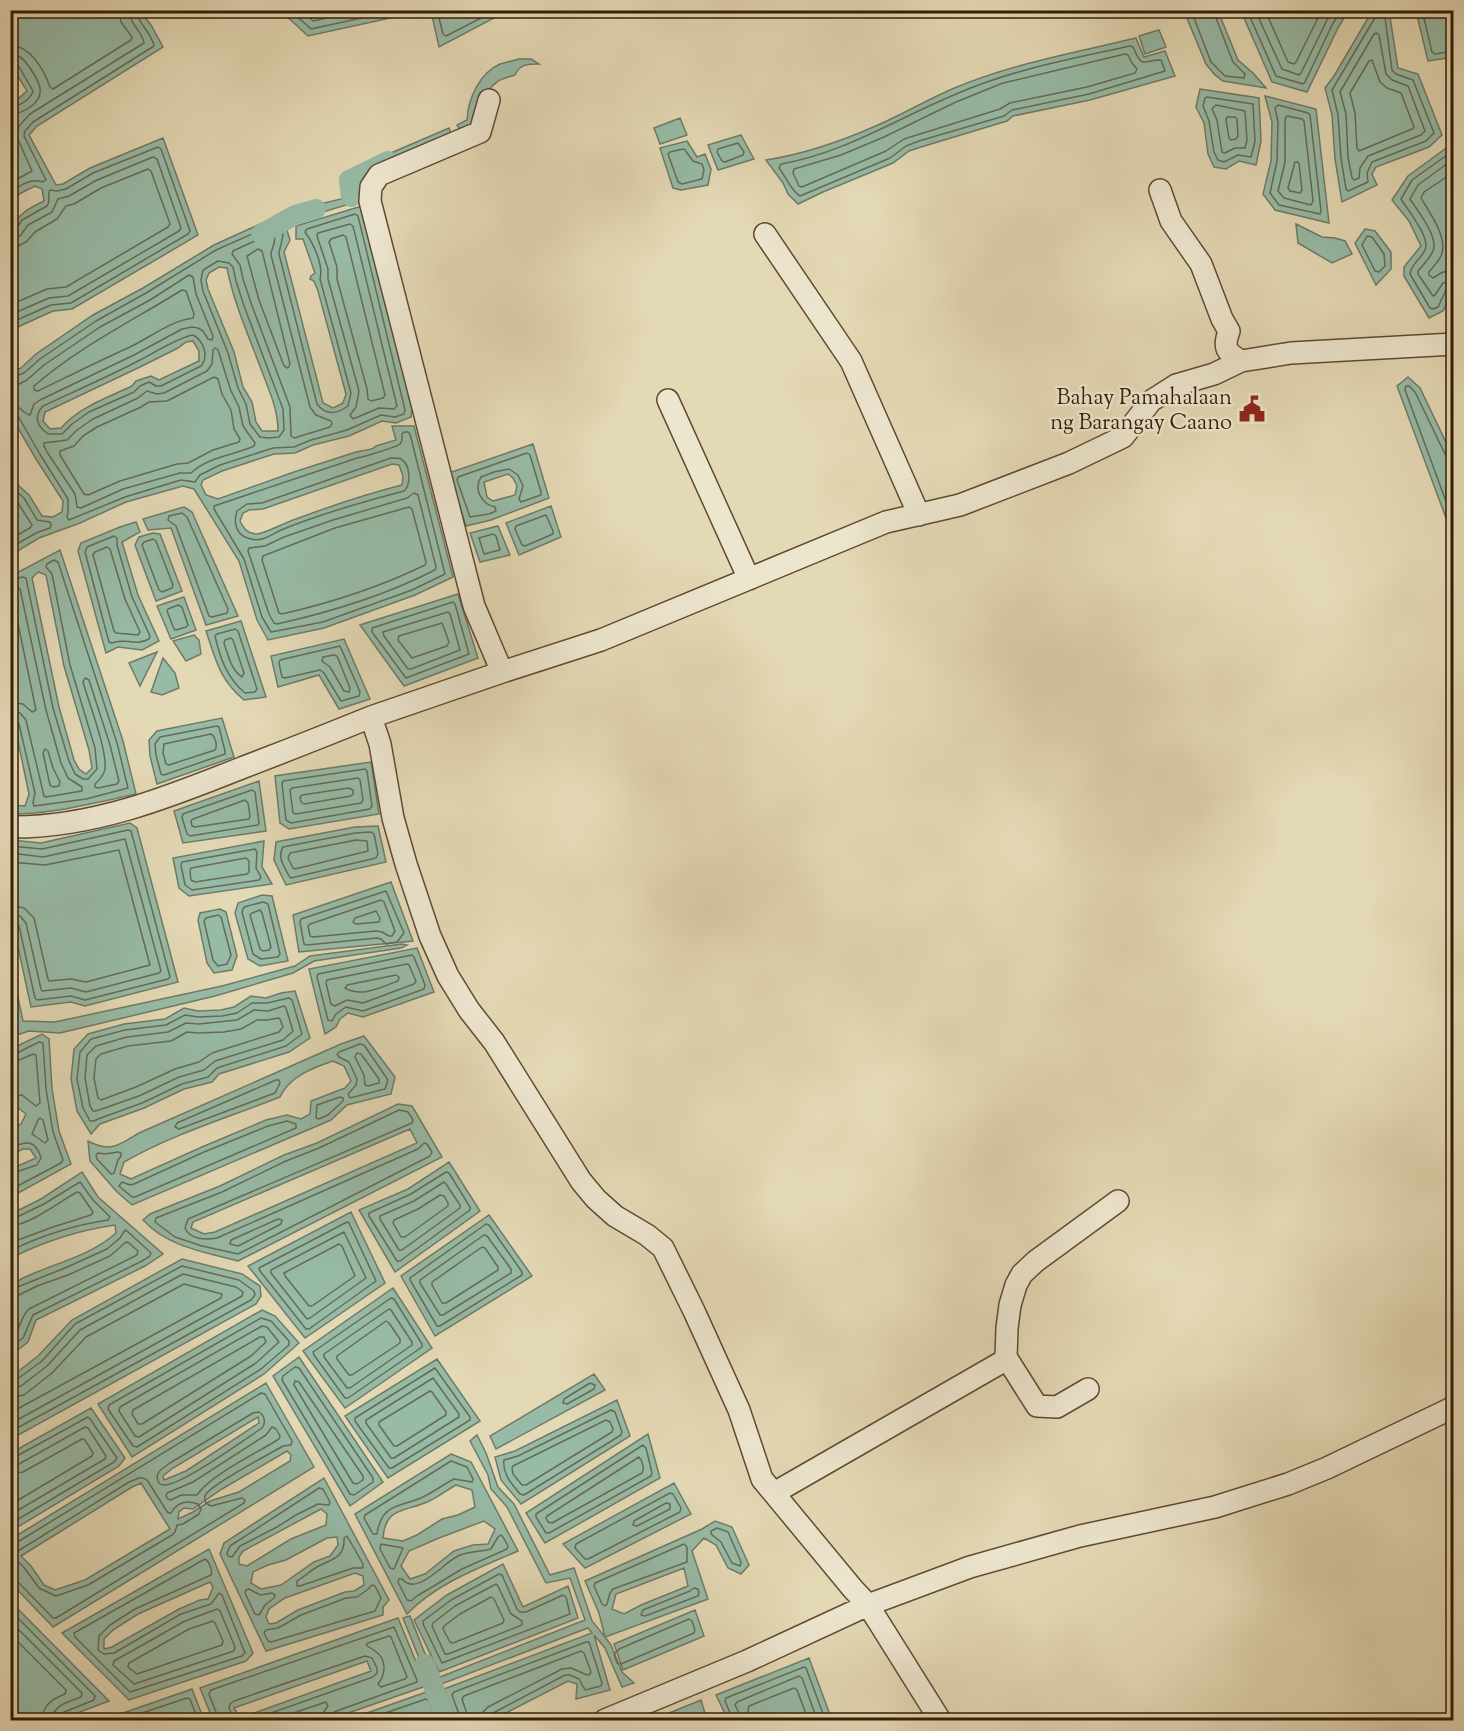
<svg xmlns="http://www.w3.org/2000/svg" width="1464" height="1731" viewBox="0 0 1464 1731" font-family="'Sorts Mill Goudy',serif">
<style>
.water{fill:#97bba7;stroke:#6f7b67;stroke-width:1.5;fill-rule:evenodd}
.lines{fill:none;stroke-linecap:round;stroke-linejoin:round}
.shore{stroke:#666b56;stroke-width:1.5}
.canal{stroke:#97bba7;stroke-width:20}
.street-casing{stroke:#604a32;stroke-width:24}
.street{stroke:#ede6cf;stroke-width:21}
.labels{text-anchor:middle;stroke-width:5;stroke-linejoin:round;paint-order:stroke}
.poi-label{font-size:22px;fill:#341b06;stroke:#ede6cf;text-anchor:end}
</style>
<rect width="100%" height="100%" fill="#e4d9b5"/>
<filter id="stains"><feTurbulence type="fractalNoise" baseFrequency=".00333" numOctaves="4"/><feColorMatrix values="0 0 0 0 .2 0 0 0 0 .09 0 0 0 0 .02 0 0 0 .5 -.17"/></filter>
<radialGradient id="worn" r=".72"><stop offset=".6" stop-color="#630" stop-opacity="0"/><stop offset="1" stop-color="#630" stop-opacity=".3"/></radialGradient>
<path class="water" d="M 11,10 L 140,11 L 151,25 L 163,47 L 37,126 L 29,135 L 56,185 L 63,184 L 90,168 L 163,138 L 198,235 L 72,309 L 53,311 L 11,330 L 11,228 C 19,214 29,208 44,201 L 42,189 L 35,186 L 21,193 L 11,201 L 11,102 L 19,98 L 27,91 L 11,65 Z
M 422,11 L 308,36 L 281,11 L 422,10 Z
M 431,11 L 494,11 L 496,17 L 439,47 Z
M 1184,11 L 1218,11 L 1238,60 L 1253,73 L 1266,88 L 1223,81 L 1215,75 L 1206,64 Z
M 1241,11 L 1241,10 L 1348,11 L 1338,28 L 1307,92 L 1272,82 Z
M 1372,11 L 1389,11 L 1398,68 L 1418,74 L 1442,135 L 1429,147 L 1376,167 L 1372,174 L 1377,185 L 1342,202 L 1335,159 L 1332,115 L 1325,88 L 1334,76 Z
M 1416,11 L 1453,11 L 1453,57 L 1428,61 Z
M 1159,30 L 1166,47 L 1145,54 L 1139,36 Z
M 1136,38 L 1144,57 L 1165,51 L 1175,76 L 1090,100 L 1013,116 L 1007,121 L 921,147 L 909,151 L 893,163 L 823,192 L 798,204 L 788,194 L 783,183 L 766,160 C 805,154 842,141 878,125 C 903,114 927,100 952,89 C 1010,64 1074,53 1136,38 Z
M 519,59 L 531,59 L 539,64 C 528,64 520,64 515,75 C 510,77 502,78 497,82 C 483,91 481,113 478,128 L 464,137 L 457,125 L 467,120 C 468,98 480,73 500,64 C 506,62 513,61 519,59 Z
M 1200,89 L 1259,98 L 1261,141 L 1256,165 L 1239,161 L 1226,169 L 1214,167 L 1208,154 L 1204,123 L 1196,107 Z
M 1265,96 L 1316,109 L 1329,223 L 1275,210 L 1263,194 L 1271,161 L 1272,122 Z
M 680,118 L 687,135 L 660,144 L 654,128 Z
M 449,128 L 453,139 L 368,179 L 363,165 Z
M 741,135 L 754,159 L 718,170 L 708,145 Z
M 687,141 L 697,157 L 705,154 L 711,169 L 708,185 L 681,190 L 673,188 L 660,148 Z
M 1449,146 L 1454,155 L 1453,290 L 1443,311 L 1429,318 L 1404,276 L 1404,267 L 1421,246 L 1409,221 L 1392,200 L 1408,176 Z
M 356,170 L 358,178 L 354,187 L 359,201 L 293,221 L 288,212 L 345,198 L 343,185 L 344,174 Z
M 362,206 L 412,409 L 411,417 L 396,423 L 382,421 L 349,436 L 313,445 L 295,453 L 274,454 L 222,471 L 203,480 L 201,485 L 206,495 L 218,499 L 294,472 L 356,452 L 372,449 L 376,446 L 396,440 L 392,426 L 414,426 L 453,577 L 415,595 L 324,628 L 268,640 L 257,620 L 239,561 L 194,489 L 183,486 L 126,502 L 80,523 L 39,538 L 11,555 L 10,478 L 29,495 L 42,516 L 53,517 L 62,512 L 63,501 L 36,459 L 11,416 L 11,373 L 21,368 L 36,354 L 93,315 L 143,288 L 214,245 L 282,214 L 290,240 L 284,252 L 323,403 L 333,408 L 343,403 L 346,394 L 318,291 L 314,281 L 310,279 L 311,276 L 315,273 L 303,239 L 296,239 L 296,226 ZM 219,267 L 227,268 C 234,304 250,339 263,374 C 270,393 278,410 278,431 L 262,431 L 256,422 L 252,402 L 243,387 L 234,352 L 208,289 L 206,280 L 209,273 ZM 193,341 L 199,351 L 199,361 L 159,380 L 151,376 L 136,381 L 132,386 C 107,398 79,407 61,428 L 50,429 L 43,421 L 45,412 L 140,367 L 178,348 L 186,342 ZM 392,464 L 399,465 L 403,476 L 402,485 C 366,494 331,506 296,519 C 286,522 266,533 257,534 C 248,534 244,529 240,521 L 243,513 L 249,510 L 263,509 Z
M 1296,224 L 1322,237 L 1335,238 L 1345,241 L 1352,254 L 1332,263 L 1298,243 Z
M 1365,229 L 1375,231 L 1391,252 L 1391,269 L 1376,285 L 1355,243 Z
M 1408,377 L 1420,388 L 1453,457 L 1453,519 L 1449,526 L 1397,386 Z
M 533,444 L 549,498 L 491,520 L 466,526 L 449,473 ZM 508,474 L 513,478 L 517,486 L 515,495 L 493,501 L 487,497 L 484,482 Z
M 551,506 L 561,537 L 519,555 L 506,523 Z
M 184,507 L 192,512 L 238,616 L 206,625 L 171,528 L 148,530 L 143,519 Z
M 136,522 L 140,532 L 122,542 L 138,595 L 159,641 L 142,650 L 118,647 L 106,653 L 78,551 L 81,543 L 120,527 Z
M 498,526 L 510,555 L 480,562 L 470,533 Z
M 153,533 L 160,534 L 182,591 L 156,601 L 135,545 L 139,537 Z
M 60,550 L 123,741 L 136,794 C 95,803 53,814 11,814 L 11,805 L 25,806 L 29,794 L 11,708 L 11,576 ZM 38,572 L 46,575 L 64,666 L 89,750 L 92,768 L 86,774 L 79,769 L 74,760 L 59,707 L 32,578 Z
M 458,594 L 478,658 L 404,686 L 360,625 Z
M 184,597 L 196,630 L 171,639 L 157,606 Z
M 241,621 L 266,697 L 244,700 C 219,679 216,660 206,631 Z
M 194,635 L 199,640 L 201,654 L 186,661 L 173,641 Z
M 344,639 L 370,699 L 339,709 L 319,675 L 278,687 L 271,656 Z
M 157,652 L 140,686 L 129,663 Z
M 163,658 L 175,673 L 179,688 L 162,695 L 151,692 Z
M 222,718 L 234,757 L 157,784 L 150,756 L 149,740 L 157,731 Z
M 371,762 L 379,814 L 289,829 L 280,823 L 275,776 Z
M 259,781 L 266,831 L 183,843 L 174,811 Z
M 130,823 L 137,828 L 178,982 L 85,1006 L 71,1002 L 31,1007 L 11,915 L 11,840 L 41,843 Z
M 378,826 L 386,862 L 286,885 L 274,860 L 276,842 L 355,827 Z
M 264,841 L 262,867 L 272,884 L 189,896 L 179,888 L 173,858 Z
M 391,882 L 413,941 L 299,952 L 293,915 Z
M 262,895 L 272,896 L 288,961 L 260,966 L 248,959 L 235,913 L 238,903 Z
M 220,909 L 226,912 L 237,956 L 232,970 L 214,973 L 207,963 L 198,920 L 200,913 Z
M 402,944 L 407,945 L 401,948 L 314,961 L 293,973 L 215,996 L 60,1033 L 29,1031 L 11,1037 L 11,965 L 23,1021 L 55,1022 L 222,986 L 295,966 L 310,956 Z
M 417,948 L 434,992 L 363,1017 L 348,1013 L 340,1019 L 336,1027 L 325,1034 L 309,969 Z
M 295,991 L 310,1038 L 289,1052 L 219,1074 L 212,1082 L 184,1089 L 144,1108 L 100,1124 L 91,1134 L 77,1111 L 71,1079 L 74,1049 L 88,1034 L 124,1024 L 165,1019 L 184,1008 L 198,1011 L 221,1010 L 234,1007 L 251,996 L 266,998 L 281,993 Z
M 42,1034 L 49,1039 L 52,1089 L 59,1131 L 71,1164 L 11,1197 L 11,1169 L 36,1158 L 30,1149 L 23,1149 L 11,1155 L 11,1129 L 21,1124 L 26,1114 L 18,1108 L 11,1114 L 11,1049 Z
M 364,1036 L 395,1077 L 391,1094 L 347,1105 L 331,1120 L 132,1205 L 117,1192 L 90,1161 L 88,1141 C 110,1153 119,1145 139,1133 L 341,1044 ZM 333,1061 L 344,1066 L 351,1081 L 345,1088 L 311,1101 L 310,1114 L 301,1119 L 287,1115 L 266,1120 L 202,1147 L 131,1179 L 120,1174 L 124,1162 C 173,1134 227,1118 280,1097 C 289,1077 312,1068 333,1061 Z
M 398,1104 L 412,1106 L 442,1157 L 238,1261 C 204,1252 168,1247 143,1220 L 150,1214 L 220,1186 L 284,1155 L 317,1143 ZM 410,1129 L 417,1143 L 215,1232 L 204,1234 L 191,1228 L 193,1222 Z
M 449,1162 L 480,1211 L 395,1272 L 359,1210 L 408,1189 Z
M 82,1172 L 98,1197 L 163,1254 L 145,1266 L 36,1320 L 28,1342 L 11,1355 L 11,1285 C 17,1281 24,1277 32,1274 C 60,1262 93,1254 116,1233 L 115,1225 C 80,1230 43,1242 11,1258 L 11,1214 L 41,1199 Z
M 351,1212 L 385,1283 L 305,1338 L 248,1266 Z
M 489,1215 L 532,1276 L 435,1336 L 401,1276 Z
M 182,1259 L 242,1274 L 260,1286 L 261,1296 L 256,1304 L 11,1439 L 11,1377 L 38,1356 L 72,1320 Z
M 393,1288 L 432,1348 L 345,1408 L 303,1351 Z
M 262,1310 L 275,1316 L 299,1343 L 264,1374 L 132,1457 L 98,1404 Z
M 299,1357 L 383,1482 L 350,1506 L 273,1376 Z
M 437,1359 L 480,1421 L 388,1478 L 345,1416 Z
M 594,1374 L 605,1390 L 496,1449 L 490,1436 Z
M 266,1383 L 314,1467 L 53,1627 L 11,1583 L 11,1539 ZM 258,1417 L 259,1423 L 186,1471 L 164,1480 L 163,1476 L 173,1468 ZM 287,1451 L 291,1455 L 290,1461 L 239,1492 L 210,1501 L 193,1512 L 178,1519 L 179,1512 L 184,1508 L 193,1509 L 222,1489 ZM 141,1483 L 170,1529 L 85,1580 L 55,1590 L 44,1585 L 31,1566 L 21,1556 L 132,1487 Z
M 617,1400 L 630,1436 L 521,1504 L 501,1480 L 495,1457 L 515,1451 Z
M 91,1408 L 125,1458 L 119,1466 L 11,1531 L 11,1453 Z
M 648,1434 L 660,1478 L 545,1543 L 526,1513 Z
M 477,1435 L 486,1453 L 498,1487 L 514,1504 L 550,1575 L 574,1568 L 592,1621 L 605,1637 L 599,1613 L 585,1581 L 702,1529 L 715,1521 L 732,1527 L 749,1565 L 741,1574 L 728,1568 L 716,1545 L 704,1538 L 692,1551 L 708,1599 L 605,1637 L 611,1645 L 622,1672 L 634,1683 L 622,1687 L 605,1648 L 594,1635 L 610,1690 L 576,1699 L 577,1684 L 568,1681 L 492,1720 L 456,1720 L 444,1689 L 592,1633 L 588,1628 L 431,1688 L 403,1618 L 410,1616 L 435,1679 L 585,1620 L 570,1578 L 546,1583 L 507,1507 L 491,1489 L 488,1475 L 470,1441 ZM 684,1568 L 688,1586 L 641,1605 L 624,1614 L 612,1609 L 616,1594 Z
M 451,1454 L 471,1462 L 518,1551 C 479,1568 437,1583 407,1614 L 355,1514 ZM 456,1485 L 472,1490 L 475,1507 L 458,1515 L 442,1519 L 417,1535 L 403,1541 L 383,1538 C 385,1507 405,1512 427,1502 C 437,1498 447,1490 456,1485 ZM 484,1521 L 495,1529 L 488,1544 L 473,1545 L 454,1551 L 425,1574 L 410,1579 L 401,1566 L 409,1551 L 439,1538 Z
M 324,1478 L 389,1600 L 383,1607 L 383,1615 L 266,1651 L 220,1554 L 224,1543 ZM 321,1509 L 327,1514 L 326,1525 L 291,1539 L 247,1566 L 239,1564 L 239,1557 L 243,1551 ZM 337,1537 L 338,1545 L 330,1556 L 314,1562 L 281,1585 L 261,1589 L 251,1583 L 253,1572 L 268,1565 L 286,1560 L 327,1538 ZM 355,1573 L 363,1576 L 364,1585 L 354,1591 L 345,1592 L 298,1610 L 276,1623 L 269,1624 L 266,1617 L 269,1609 L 285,1598 Z
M 674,1483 L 691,1514 L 585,1568 L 563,1544 Z
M 209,1549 L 253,1653 L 246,1661 L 129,1700 L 62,1633 ZM 210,1582 L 213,1587 L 208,1599 L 200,1600 L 179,1609 L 112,1647 L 104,1649 L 104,1639 L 113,1630 L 138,1614 Z
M 503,1564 L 523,1607 L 568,1586 L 578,1618 L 439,1672 L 414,1620 L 447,1595 Z
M 10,1602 L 11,1602 L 109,1701 L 59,1720 L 11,1720 Z
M 695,1610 L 704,1636 L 623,1670 L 614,1644 Z
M 398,1618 L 426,1686 L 328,1720 L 213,1720 L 200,1688 ZM 367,1661 L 371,1671 L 240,1718 L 234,1708 Z
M 809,1658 L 829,1712 L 826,1720 L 728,1720 L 716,1695 Z
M 192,1689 L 204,1720 L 103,1720 Z
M 432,1690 L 442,1720 L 347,1720 Z
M 701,1700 L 707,1720 L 652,1720 Z"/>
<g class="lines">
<path class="shore" d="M 290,10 L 311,29 L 398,10
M 301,10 L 313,21 L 363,10
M 437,10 L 443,34 L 446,36 L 487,15 L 489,10
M 1191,10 L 1211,62 L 1225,76 L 1244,78 L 1245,74 L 1233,62 L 1213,10
M 1247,10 L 1276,76 L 1303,84 L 1305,82 L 1332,25 L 1341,10
M 1255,10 L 1282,69 L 1299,75 L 1301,73 L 1332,10
M 1265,10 L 1288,62 L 1294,64 L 1296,62 L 1322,10
M 1377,10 L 1376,16 L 1332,90 L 1338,115 L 1341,158 L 1346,189 L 1348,191 L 1368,182 L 1367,173 L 1372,162 L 1426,141 L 1434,133 L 1413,80 L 1396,74 L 1392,70 L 1384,10
M 1422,10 L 1432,52 L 1435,54 L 1454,51
M 1377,33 L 1379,35 L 1386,74 L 1392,80 L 1408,86 L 1425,131 L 1421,135 L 1368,156 L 1360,168 L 1359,178 L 1354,180 L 1352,178 L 1348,157 L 1346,114 L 1340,92 L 1374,34 Z
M 10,45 C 31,46 44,70 50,87 L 53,89 L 131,40 L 132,37 L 121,22 L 119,10
M 1130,46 L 1133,47 C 1143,70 1142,60 1161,60 L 1165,71 L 1089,94 L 1012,110 L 1004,116 L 919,141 L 906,146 L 890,158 L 800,196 C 792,192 786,177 779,168 L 781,164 C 844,153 896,119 954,95 C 1010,70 1071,59 1130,46 Z
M 1125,54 L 1128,55 L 1132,63 L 1137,69 L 1135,73 L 1087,87 L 1010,103 L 1000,109 L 904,139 L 886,151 L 802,187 L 799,186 L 793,173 L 794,169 L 841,155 L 884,137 L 956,102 L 1003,83 Z
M 10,55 C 15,55 16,54 20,57 C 26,60 40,82 40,89 C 42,103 23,114 10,114
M 1372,60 L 1380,82 L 1387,88 L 1401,93 L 1414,127 L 1412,129 L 1359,151 L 1357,148 L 1355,113 L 1350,93 L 1369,61 Z
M 10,62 L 18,65 L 33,91 C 30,100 20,106 10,107
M 1207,97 L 1253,104 L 1255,141 L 1251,157 L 1238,155 L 1224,162 L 1218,160 L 1214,152 L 1209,121 L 1203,106 L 1205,98 Z
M 1216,105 L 1245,111 L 1247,140 L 1245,148 L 1235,148 L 1225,153 L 1222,152 L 1217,120 L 1212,109 Z
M 1278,105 L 1308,113 L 1310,115 L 1321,211 L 1320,214 L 1279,205 L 1270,193 L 1277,161 L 1278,122 L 1275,108 Z
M 1287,116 L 1302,119 L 1304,121 L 1313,201 L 1311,205 L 1284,198 L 1278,191 L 1285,162 L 1285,119 Z
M 1227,117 L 1235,117 L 1237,119 L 1238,136 L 1236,139 L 1231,140 L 1229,138 L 1226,120 Z
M 738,143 L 744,152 L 743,155 L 725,162 L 722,161 L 717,152 L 718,149 Z
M 683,149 L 685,150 L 693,161 L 702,164 L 704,170 L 702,179 L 682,184 L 678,182 L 668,154 L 670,152 Z
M 1454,156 L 1447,155 L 1412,180 L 1401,199 C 1407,209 1431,238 1425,250 C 1421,259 1411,264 1410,274 L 1430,308 L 1433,309 L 1438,307 L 1446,290 L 1454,287
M 1295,162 L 1298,162 L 1299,164 L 1302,190 L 1300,193 L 1290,191 L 1288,188 Z
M 1454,163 L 1448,163 L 1418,185 L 1410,199 C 1417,210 1439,237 1433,251 C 1430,258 1423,265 1418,271 L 1418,274 L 1433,296 L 1435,295 L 1443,283 L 1454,280
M 1454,172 L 1424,192 L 1421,198 C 1429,212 1449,238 1441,256 C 1438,262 1433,267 1429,272 L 1429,275 L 1433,278 L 1443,272 L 1454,271
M 10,183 L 32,171 L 16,135 L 19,126 L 30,114 L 144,43 C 142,31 129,23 128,10
M 10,193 C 20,185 31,178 43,182 L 46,180 L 24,136 L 25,131 L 33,122 L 154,46 C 152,33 137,23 136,10
M 350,224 L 353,226 L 397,406 L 394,409 L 379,408 L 353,419 L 350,415 L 356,407 L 359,391 L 328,279 L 328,269 L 317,236 L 318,233 Z
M 10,230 L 16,229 L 22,220 L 47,206 C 51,201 47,194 50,190 L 57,191 L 66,189 L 93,173 L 158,147 L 161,149 L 190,231 L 188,234 L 71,303 L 51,305 L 10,323
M 272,233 L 274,235 C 277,242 271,248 271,255 L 310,407 L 316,415 L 331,421 L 332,424 L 330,427 L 294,438 L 291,436 L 290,407 L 251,303 L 243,279 L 240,265 L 232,254 L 233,251 Z
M 343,235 L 346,237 L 385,395 L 383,398 L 371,401 L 368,399 L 367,389 L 337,279 L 337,267 L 329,242 L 331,239 Z
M 1367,236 L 1372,237 L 1384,254 L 1385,266 L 1379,272 L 1375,271 L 1362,245 Z
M 10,238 L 20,236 L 28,225 L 52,212 L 58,199 L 69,196 L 97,180 L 153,157 L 157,159 L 181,228 L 179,231 L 68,296 L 49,298 L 10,315
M 10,247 L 18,246 L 26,242 L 35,232 L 57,219 L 66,206 L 74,204 L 101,188 L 148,169 L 151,171 L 170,224 L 168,227 L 66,287 L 47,289 L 10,305
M 258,249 L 262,251 L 290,364 L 288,368 L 284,366 L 259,300 L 247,256 Z
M 218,261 L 229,263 L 233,267 L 236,281 L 244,306 L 283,409 L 284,430 L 279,437 L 269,438 L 260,437 L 250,424 L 246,404 L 238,388 L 228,353 L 203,291 L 201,280 L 203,270 Z
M 182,290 L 186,291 L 194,314 L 193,318 C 170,321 151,337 130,347 C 99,361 69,376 38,391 L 34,390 L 34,386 C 79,347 132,321 182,290 Z
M 193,335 C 204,341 209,356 201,366 L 161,386 L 156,386 L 149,382 L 140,386 L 134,392 L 89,412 L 72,424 L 62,434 L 48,434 C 37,426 33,417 43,406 C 75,391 108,377 140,360 C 152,354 181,336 193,335 Z
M 215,348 L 218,350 L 231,391 L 239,407 L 243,426 L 255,443 L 254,446 C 234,455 208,457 191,473 L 180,473 L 123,489 L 81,508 L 77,507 L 75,494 L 47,452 L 44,446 L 44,443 L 67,440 L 77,430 L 93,419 L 138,398 L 147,391 L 157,394 L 164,393 L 207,371 L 212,364 L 213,350 Z
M 214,377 L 218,379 L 222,394 L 231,410 L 234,429 L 240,439 L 239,442 L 213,450 L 188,463 L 177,464 L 120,481 L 88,495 L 84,494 L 60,455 L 60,451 L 74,446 L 83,436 L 97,427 L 141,407 L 149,402 L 167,401 Z
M 10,378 L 24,373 L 40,359 L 96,321 L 146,293 L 216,250 L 277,223 C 288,236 280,241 279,254 L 317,404 C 326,416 337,414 348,406 L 351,393 L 320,279 C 324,265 313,243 305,232 L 307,229 L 355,214 L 358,216 L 405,410 L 404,414 L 395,417 L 381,415 L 347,430 L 311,440 L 294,447 L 273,448 L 220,465 L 200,475 L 195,482 L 181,480 L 125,497 L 69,520 L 67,517 L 68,512 L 68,499 L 41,456 L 18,416 L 15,413 L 10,412
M 10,385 L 17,385 L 27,380 L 44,365 L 100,327 L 150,300 L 189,275 L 193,277 L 196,294 L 213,336 L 212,340 L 208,339 L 203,331 L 198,328 L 192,327 L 182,329 L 134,355 L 40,400 L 34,404 L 30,415 C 23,414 21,405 10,405
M 404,432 L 408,432 L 410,434 L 445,574 L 412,590 L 323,622 L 271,632 L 262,617 L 244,559 L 214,509 L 214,506 L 357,458 C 363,457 397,447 400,444 C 403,441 402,438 402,434 Z
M 527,453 L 530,455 L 541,492 L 541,495 L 521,502 L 519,499 L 523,486 L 518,475 L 509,469 L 494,472 L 481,477 C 473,490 482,504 495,507 L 496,511 L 489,514 L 470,517 L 457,480 L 458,477 Z
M 391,458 C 393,458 399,458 401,459 C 411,465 411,485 404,491 C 362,502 320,514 281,530 C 271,535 262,542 251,539 C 236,536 233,523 237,511 L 247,504 L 262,503 Z
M 1454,458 L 1449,457 L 1445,454 L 1415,392 L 1409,386 L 1406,386 L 1405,390 L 1451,515 L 1454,517
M 10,486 L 24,498 L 37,520 L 50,522 L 51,525 L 50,528 L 36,533 L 10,548
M 414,493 L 418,495 L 436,567 L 435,570 C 386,595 331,612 277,624 L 274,623 L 269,614 L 248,551 L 249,548 L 265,546 L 284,537 L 333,520 L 407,498 Z
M 10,496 L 18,503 L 32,525 L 30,528 L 10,539
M 409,507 L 412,509 L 426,562 L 425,565 C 380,587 330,603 282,614 L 279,613 L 262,560 L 263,556 L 335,528 Z
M 182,513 L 187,517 L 228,609 L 227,613 L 212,617 L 209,616 L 176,526 L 168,520 L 169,516 Z
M 546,515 L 553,531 L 553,534 L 525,546 L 522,545 L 515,529 L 516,526 Z
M 493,534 L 496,536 L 500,550 L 484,554 L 479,538 Z
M 114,536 L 117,538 L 117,545 L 132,597 L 150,636 L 149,639 C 134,647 126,637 112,643 L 109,642 L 85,552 L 87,547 Z
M 153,539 L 156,541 L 173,585 L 172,588 L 162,592 L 159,590 L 142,545 L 144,542 Z
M 107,547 L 110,549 L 125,599 L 140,632 L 138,635 L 116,633 L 114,631 L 93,555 L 95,552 Z
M 10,581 L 22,577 L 26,578 L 53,708 L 69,761 L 75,774 L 83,779 L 88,779 L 97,769 L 95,748 L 70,665 L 52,574 L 46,567 L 47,564 L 54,560 L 58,562 L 117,743 L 128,788 L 86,799 L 34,806 L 33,803 L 35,793 L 19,724 L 16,719 L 10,719
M 10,588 L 18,587 L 20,589 L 46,710 L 61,763 L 68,778 L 82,787 L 82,791 L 46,797 L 44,796 L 26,720 L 20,713 L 10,711
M 10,597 L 13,600 L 36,710 L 32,712 L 23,704 L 10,702
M 453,602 L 455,604 L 469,654 L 406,678 L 372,632 L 372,628 Z
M 178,605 L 182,607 L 188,625 L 186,627 L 176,630 L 174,629 L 167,611 L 168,609 Z
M 448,612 L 450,614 L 460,650 L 411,669 L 408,669 L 384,636 L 383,632 Z
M 442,623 L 449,642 L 447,646 L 412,658 L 398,640 L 399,636 Z
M 235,629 L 238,631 L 257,689 L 255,692 L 245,693 C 227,678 220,658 215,636 L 217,634 Z
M 231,638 L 233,640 L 244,673 L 242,677 C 231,670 228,655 224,643 L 225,640 Z
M 340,646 L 360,692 L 359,696 L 341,701 L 324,673 L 320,670 L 285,678 L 282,677 L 279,663 L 280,660 Z
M 334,655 L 337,656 L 350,688 L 349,692 L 344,691 L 330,667 L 322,661 L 323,657 Z
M 85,678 L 89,680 L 110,745 L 119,781 L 117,784 L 98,788 L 95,787 L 95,784 C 99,780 104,776 105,769 C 107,749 89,703 83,682 Z
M 217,726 L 219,727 L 225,751 L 225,754 L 164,775 L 161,774 L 156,755 L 155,744 L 160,737 Z
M 211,734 C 215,736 218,746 215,750 L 169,765 L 166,764 L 163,753 L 164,744 Z
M 45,749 L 48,751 L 53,768 L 60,782 L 59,786 L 53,787 L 50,785 L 43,753 Z
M 365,769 L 367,771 L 372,806 L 370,809 L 291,823 L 286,820 L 282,784 L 283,781 Z
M 358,778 L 360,780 L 363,800 L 361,803 L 296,814 L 293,813 L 290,790 L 292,788 Z
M 349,788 L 353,790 L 353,794 L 351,796 L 304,804 L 301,802 L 300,797 L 302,795 Z
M 252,790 L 255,792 L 259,823 L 258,825 L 190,836 L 187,834 L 182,817 L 183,814 Z
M 245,800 L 248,803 L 250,816 L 249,819 L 195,827 L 192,826 L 191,821 L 193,819 Z
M 371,832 L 374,834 L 378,854 L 376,858 L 291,878 L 289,876 C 284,866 277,857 283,847 L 355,833 Z
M 356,840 L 367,841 L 368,851 L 295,869 L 293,868 L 288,858 L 290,853 Z
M 10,846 L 42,849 L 128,830 L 131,831 L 170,977 L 168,979 L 85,1000 L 71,996 L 37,1000 L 35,998 L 19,926 L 16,922 L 10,921
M 255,849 L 257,852 L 256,868 L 261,877 L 259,880 L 192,890 L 185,885 L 181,865 L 182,862 Z
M 10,853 L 43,857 L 125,839 L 161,971 L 159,973 L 86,992 L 71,988 L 42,991 L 41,989 L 26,923 L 20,916 L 10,914
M 246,858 L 249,861 L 249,872 L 247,874 L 195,882 L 191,880 L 190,871 L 191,868 Z
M 10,862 L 45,865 L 119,850 L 150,965 L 86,982 L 71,979 L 49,981 L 48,979 L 34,918 L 24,908 L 10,905
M 386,891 L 404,933 L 397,942 L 386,944 L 381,939 L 377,938 L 307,945 L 304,944 L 300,922 L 301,919 Z
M 381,900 L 384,902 L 395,931 L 392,936 L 389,936 L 382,932 L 376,931 L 313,937 L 310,936 L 308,926 L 310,924 Z
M 263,902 L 268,904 L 280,954 L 278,957 L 261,959 L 253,954 L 242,912 L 244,907 Z
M 260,910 L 262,913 L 271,947 L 269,950 L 263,951 L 260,949 L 250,915 L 252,913 Z
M 376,911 L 380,918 L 379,922 L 356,924 L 353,922 L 355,918 Z
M 218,915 L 221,917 L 231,955 L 227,964 L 218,966 L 213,960 L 204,921 L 206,918 Z
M 412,955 L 414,957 L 425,985 L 424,989 L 363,1011 L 346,1007 L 336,1014 L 332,1021 L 328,1020 L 317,977 L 318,974 Z
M 407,964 L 409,965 L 416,981 L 414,984 L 363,1003 L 347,1000 L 335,1006 L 331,1004 L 326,983 L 327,980 Z
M 396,975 L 399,977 L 398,981 C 381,987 362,998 345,988 L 347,985 Z
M 289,998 L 292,1000 L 302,1034 L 286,1046 L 217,1068 L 208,1077 L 182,1084 L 142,1103 L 98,1119 L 94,1121 L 90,1121 L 83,1108 L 77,1079 L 80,1052 L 91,1039 L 125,1030 L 166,1025 L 185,1015 L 198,1017 L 222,1016 L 237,1013 L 252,1003 L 267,1003 Z
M 284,1006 L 286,1008 L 293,1031 L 283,1040 L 215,1061 L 204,1070 L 179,1077 L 139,1096 L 96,1111 L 93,1111 L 90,1106 L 85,1078 L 87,1055 L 96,1046 L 127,1037 L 168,1032 L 186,1023 L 199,1024 L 237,1020 L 254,1010 L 268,1011 Z
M 278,1018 L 280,1019 L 283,1027 L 279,1032 L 212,1053 L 199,1062 L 175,1069 L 136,1087 L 101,1100 L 98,1098 L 94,1078 L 96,1059 L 101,1054 L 128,1046 L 171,1041 L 187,1032 L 198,1033 L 224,1032 L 241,1029 L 257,1020 L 267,1020 Z
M 360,1044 L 364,1045 L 388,1080 L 385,1089 L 350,1098 L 348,1094 L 356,1085 L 357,1079 L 349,1062 L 339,1057 L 337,1054 L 339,1052 Z
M 357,1053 L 361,1054 L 379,1079 L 379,1083 L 368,1086 L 365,1085 L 364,1075 L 355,1057 Z
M 10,1054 L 15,1054 L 39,1042 L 43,1043 L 46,1089 L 53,1132 L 63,1160 L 61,1163 L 10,1190
M 10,1062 L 17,1061 L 33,1054 L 36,1055 L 40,1103 L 36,1106 L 22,1095 L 10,1097
M 276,1080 L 279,1080 L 280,1083 L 275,1093 L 179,1129 L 175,1127 L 177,1123 Z
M 340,1097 L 343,1098 L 343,1101 L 328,1115 L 319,1119 L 316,1118 L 317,1105 Z
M 399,1110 L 408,1112 L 413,1120 L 412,1123 L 188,1219 L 185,1228 C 190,1240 206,1240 217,1238 L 418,1149 L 424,1143 L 427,1144 L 432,1152 L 430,1156 L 238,1254 L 202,1246 L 175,1237 L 155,1222 L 156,1218 L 222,1192 L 286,1161 L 319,1148 Z
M 40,1118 L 43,1120 L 48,1140 L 45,1143 L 32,1134 L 38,1120 Z
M 287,1121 L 296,1124 L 296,1128 L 135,1197 L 132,1197 L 119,1186 L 122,1182 L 130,1185 L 134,1184 L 204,1152 L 268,1126 Z
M 10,1148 C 26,1141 36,1139 41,1158 L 37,1165 L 10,1174
M 118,1152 L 121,1153 L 121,1156 L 118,1160 L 114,1173 L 111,1174 L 97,1159 L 96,1155 L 98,1153 L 105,1154 Z
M 446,1172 L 449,1173 L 470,1207 L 470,1210 L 400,1261 L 397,1261 L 369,1216 L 369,1213 L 411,1194 Z
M 444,1182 L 446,1184 L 460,1205 L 460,1208 L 402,1250 L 399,1250 L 380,1219 L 380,1216 L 414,1201 Z
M 440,1195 L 444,1196 L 448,1203 L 448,1206 L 405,1237 L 401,1237 L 393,1223 L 394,1220 L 418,1209 Z
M 10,1219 L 15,1218 L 44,1204 L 80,1182 L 93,1200 L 110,1217 L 108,1220 C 75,1225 40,1236 10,1251
M 278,1219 L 282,1220 L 281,1224 L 238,1246 L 230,1244 L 231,1240 Z
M 347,1222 L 349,1223 L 376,1281 L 309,1329 L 306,1329 L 260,1271 L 259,1268 Z
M 486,1224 L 489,1225 L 522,1272 L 522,1275 L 440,1326 L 437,1326 L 410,1280 L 410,1278 Z
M 10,1226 C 30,1225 59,1202 77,1192 L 80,1193 L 93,1212 L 91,1215 L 53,1227 L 10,1243
M 344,1232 L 366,1278 L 310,1318 L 307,1319 L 271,1273 L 271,1270 Z
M 484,1235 L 487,1236 L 511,1269 L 511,1273 L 443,1315 L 440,1315 L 420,1283 L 420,1280 Z
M 339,1244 L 342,1246 L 355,1276 L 312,1306 L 309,1306 L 285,1276 L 284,1273 Z
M 482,1247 L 485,1248 L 498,1267 L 498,1270 L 446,1303 L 442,1303 L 432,1285 L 432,1282 Z
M 10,1290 L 65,1268 L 107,1249 L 120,1238 L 125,1230 L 127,1231 L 151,1253 L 150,1256 L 142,1261 L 33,1315 L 23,1338 L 10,1347
M 10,1297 L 17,1296 L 37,1286 L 68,1275 L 110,1256 L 126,1242 L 129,1243 L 138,1251 L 137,1255 L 29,1309 C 20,1317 21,1331 10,1338
M 391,1298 L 394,1299 L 422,1344 L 422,1347 L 348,1398 L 345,1398 L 314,1355 L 313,1352 Z
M 389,1309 L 391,1310 L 412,1342 L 412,1345 L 350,1388 L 347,1388 L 324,1357 L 324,1354 Z
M 261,1318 L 271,1321 L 289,1341 L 289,1345 L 261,1369 L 137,1447 L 133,1446 L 108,1409 L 109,1405 Z
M 386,1321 L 389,1323 L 400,1339 L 400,1343 L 352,1375 L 349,1375 L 337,1359 L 337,1356 Z
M 262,1326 L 267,1327 L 279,1342 L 256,1363 L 139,1437 L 135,1436 L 119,1411 L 120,1407 Z
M 260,1337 L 264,1337 L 266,1342 L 251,1356 L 142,1424 L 138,1424 L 132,1414 L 133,1410 Z
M 295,1367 L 299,1368 L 373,1478 L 373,1482 L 354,1495 L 350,1494 L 282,1380 L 283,1376 Z
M 435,1368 L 470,1417 L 470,1420 L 392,1468 L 389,1468 L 355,1421 L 355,1418 Z
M 433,1378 L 459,1414 L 459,1417 L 394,1458 L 391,1458 L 366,1423 L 366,1420 Z
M 10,1381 L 16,1380 L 42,1361 L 75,1324 L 182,1266 L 239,1280 L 254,1291 L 255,1295 L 251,1300 L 10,1432
M 295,1381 L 299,1382 L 363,1476 L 363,1480 L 357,1484 L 353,1483 L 294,1385 Z
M 590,1383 L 595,1385 L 594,1389 L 567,1404 L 563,1403 L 564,1399 Z
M 10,1389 L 21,1386 L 47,1366 L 80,1330 L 183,1274 L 236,1287 L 243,1292 L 242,1296 L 10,1424
M 430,1391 L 432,1392 L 446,1412 L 446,1415 L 397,1446 L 394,1446 L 379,1425 L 379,1422 Z
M 10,1398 L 24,1395 L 52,1373 L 86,1337 L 184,1284 L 222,1294 L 221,1298 L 10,1413
M 611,1410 L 615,1412 L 622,1432 L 621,1435 L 524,1495 L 520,1494 C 512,1484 502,1474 504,1460 L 518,1456 Z
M 259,1412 C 265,1416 266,1423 262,1428 C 244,1440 182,1485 165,1485 C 158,1486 155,1477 159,1472 C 161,1469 166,1466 170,1463 L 253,1413 Z
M 606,1420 L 610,1422 L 613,1429 L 612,1432 L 526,1485 L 522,1485 L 513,1474 L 512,1468 L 513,1466 Z
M 272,1427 L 276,1429 L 280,1436 L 279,1439 C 257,1453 210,1475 197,1495 L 181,1495 L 171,1500 L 168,1499 L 166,1496 L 167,1493 L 193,1482 L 266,1435 Z
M 643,1445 L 646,1448 L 652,1473 L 651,1476 L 549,1533 L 546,1533 L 536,1517 L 536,1514 Z
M 639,1457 C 642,1460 645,1469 642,1473 L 552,1523 L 548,1522 L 546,1518 L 547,1516 Z
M 10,1458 L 15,1457 L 88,1417 L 90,1419 L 117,1458 L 114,1462 L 10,1524
M 451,1461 L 467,1467 L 473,1479 L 472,1482 L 454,1479 C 444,1484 435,1491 425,1496 C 402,1508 382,1501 377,1534 L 373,1534 L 364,1518 L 365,1515 Z
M 10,1465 L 19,1464 L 85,1427 L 88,1428 L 106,1456 L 105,1459 L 10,1515
M 10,1474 L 23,1472 L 82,1439 L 85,1440 L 93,1453 L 92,1456 L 10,1505
M 139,1478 L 143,1478 L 147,1480 L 168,1513 L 171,1513 C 177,1502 187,1500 198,1504 L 201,1509 L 199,1514 L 183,1524 L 177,1525 L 175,1532 L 172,1535 L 88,1585 L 56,1596 L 39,1588 L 26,1570 L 17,1560 L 16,1556 L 18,1551 L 129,1482 Z
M 319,1488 L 323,1489 L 330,1502 L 329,1505 L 318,1504 L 296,1515 L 277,1527 L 240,1546 L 232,1557 L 228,1556 L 227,1553 L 230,1546 Z
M 670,1493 L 673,1494 L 681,1508 L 680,1512 L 588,1559 L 585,1559 L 575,1548 L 576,1544 Z
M 666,1503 L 670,1504 L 670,1509 L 637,1526 L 633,1525 L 634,1521 Z
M 717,1528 L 728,1532 L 741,1562 L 740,1566 L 732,1563 L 721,1542 L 711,1534 L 711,1531 Z
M 501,1535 L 503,1537 L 508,1546 L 507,1549 L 462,1569 L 417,1596 L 411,1601 L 407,1600 L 398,1582 L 399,1579 L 402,1579 C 417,1597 443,1563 458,1556 C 469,1551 480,1552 491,1549 L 498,1537 Z
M 347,1536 L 363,1564 L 363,1568 L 353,1568 L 300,1586 L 297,1586 L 297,1581 C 304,1577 310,1571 317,1567 C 331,1559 345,1559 344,1538 Z
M 10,1544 L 16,1543 L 261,1393 L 265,1394 L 292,1441 L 291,1445 L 283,1446 C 268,1455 215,1482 206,1494 C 203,1498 205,1499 206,1503 L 211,1506 L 242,1498 L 245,1500 L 244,1503 L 56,1618 L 53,1618 L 17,1581 L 10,1579
M 381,1544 L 403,1548 L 394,1569 L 390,1568 L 380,1549 Z
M 684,1544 L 687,1547 L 687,1562 L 613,1589 L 610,1593 L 607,1604 L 605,1606 L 602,1604 L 594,1586 L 595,1583 Z
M 205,1559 C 209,1561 213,1571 211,1575 L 135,1609 L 110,1625 L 99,1636 L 98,1650 L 104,1654 L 114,1653 L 181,1614 L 211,1604 L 219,1593 L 222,1595 L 245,1653 L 242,1656 L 130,1692 L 75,1637 L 74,1633 Z
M 499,1574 L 502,1575 L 517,1609 L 520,1612 L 526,1612 L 563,1595 L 566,1597 L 570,1614 L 442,1663 L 423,1624 L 423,1621 L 451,1600 Z
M 496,1584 L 498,1586 L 511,1614 L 522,1621 L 522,1625 L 448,1654 L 445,1654 L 432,1626 L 433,1623 L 455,1606 Z
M 372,1585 L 375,1586 L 381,1598 L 375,1611 L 271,1642 L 268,1641 L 264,1633 L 266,1630 L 278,1628 L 301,1615 L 346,1598 L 357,1597 L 367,1590 Z
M 694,1588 L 698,1589 L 699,1593 L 698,1596 L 645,1616 L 641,1615 L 643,1610 L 690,1591 Z
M 249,1589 L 260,1595 L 272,1593 L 275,1595 L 274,1598 L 265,1605 L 259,1615 L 255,1614 L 245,1593 L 246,1590 Z
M 491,1597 L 494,1599 L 504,1620 L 503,1623 L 453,1643 L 450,1642 L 443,1629 L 444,1626 L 460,1614 Z
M 217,1609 L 220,1611 L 235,1647 L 234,1651 L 134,1684 L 113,1665 L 114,1661 L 185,1621 Z
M 10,1610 L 95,1696 L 94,1700 L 62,1713 L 59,1720
M 689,1619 L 692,1621 L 695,1630 L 694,1633 L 621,1664 L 617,1663 L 614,1654 L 619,1649 Z
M 10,1621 L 82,1693 L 81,1697 C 68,1702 53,1705 52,1720
M 213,1621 L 215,1623 L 223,1641 L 222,1645 L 137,1674 L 128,1667 L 129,1663 L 189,1629 Z
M 10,1634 L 66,1690 L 65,1694 C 52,1699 43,1705 42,1720
M 389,1636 L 391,1637 L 407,1677 L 405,1679 L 381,1687 L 378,1684 C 386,1674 387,1659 375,1651 C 372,1649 369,1647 366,1645 L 368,1643 Z
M 121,1720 L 187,1698 L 190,1699 L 198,1720
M 219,1720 L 209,1694 L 211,1690 L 394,1627 L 417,1680 L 417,1682 L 334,1712 L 330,1715 L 330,1720
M 234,1720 L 229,1708 L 230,1704 L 234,1701 L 365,1656 L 372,1658 L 377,1668 L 377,1673 L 373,1677 L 251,1720
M 273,1720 L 326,1702 L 328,1706 L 323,1713 L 322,1720
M 365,1720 L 426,1699 L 429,1701 L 436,1720
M 461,1720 L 452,1695 L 454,1692 L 586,1642 L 589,1642 L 602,1683 L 601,1686 L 585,1690 L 579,1679 L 570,1675 L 565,1675 L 493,1713 L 490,1716 L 489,1720
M 469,1720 L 462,1699 L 464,1696 L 581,1651 L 584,1653 L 591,1672 L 589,1675 L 587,1675 L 571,1668 L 562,1669 L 488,1707 L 483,1712 L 482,1720
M 733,1720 L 725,1701 L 726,1698 L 804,1667 L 806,1668 L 822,1711 L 821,1720
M 740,1720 L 740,1715 L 735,1705 L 737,1702 L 799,1676 L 802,1678 L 814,1711 L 813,1720
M 749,1720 L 748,1709 L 749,1706 L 794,1688 L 797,1690 L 805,1711 L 804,1720"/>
<path class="canal" d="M 351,197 L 349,180 L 388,161
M 261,234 L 295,215 L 316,209
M 425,1664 L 446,1720"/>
<g class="street-casing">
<path id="street" d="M 489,100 L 480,132 L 379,175 L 371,187 L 370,201 L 474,606 L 502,672
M 1160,190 L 1171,221 L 1201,264 L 1222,319 L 1229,331 C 1223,348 1226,352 1241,361
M 765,234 L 851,361 L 919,515
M 668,400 L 749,579
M 371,717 L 502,672 L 601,640 L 886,522 L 960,505 L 1069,463 L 1123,437 L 1151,401 L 1176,385 L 1214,374 L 1241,361 L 1291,353 L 1454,344
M 10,827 C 92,828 169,797 244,767 C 286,751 329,734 371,717 L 380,744 L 393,818 L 406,864 L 430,936 L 448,976 L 469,1010 L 494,1042 L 581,1181 L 596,1199 L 615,1216 L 647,1235 L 663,1248 L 694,1311 L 739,1410 L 762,1479 L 853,1589 L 868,1605 L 940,1720
M 1006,1357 L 1037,1406 L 1057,1407 L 1088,1389
M 774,1493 L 1002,1362 L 1006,1357 L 1007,1328 L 1010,1305 L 1016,1285 L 1022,1274 L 1036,1261 L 1118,1201
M 605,1720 L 747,1661 L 868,1605 L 970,1567 L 1080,1536 L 1215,1507 L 1288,1484 L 1327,1468 L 1454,1407"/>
</g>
<use href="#street" class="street"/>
</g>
<defs>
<g id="civic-bare" transform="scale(2.07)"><path d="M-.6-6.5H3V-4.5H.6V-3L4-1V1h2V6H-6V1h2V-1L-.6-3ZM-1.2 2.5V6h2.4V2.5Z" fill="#8f2418" stroke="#ede6cf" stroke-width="2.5" paint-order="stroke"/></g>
</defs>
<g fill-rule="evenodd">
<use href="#civic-bare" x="1252" y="409"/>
</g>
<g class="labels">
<g class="poi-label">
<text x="1232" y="404">Bahay Pamahalaan<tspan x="1232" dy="25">ng Barangay Caano</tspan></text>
</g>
</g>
<rect width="1464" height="1731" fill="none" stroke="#e4d9b5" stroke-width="36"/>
<rect x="12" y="12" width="1440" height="1707" fill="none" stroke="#341b06" stroke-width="3"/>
<rect x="18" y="18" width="1428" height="1695" fill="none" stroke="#341b06" stroke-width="1.5"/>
<rect width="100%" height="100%" filter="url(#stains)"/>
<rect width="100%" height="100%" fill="url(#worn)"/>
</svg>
